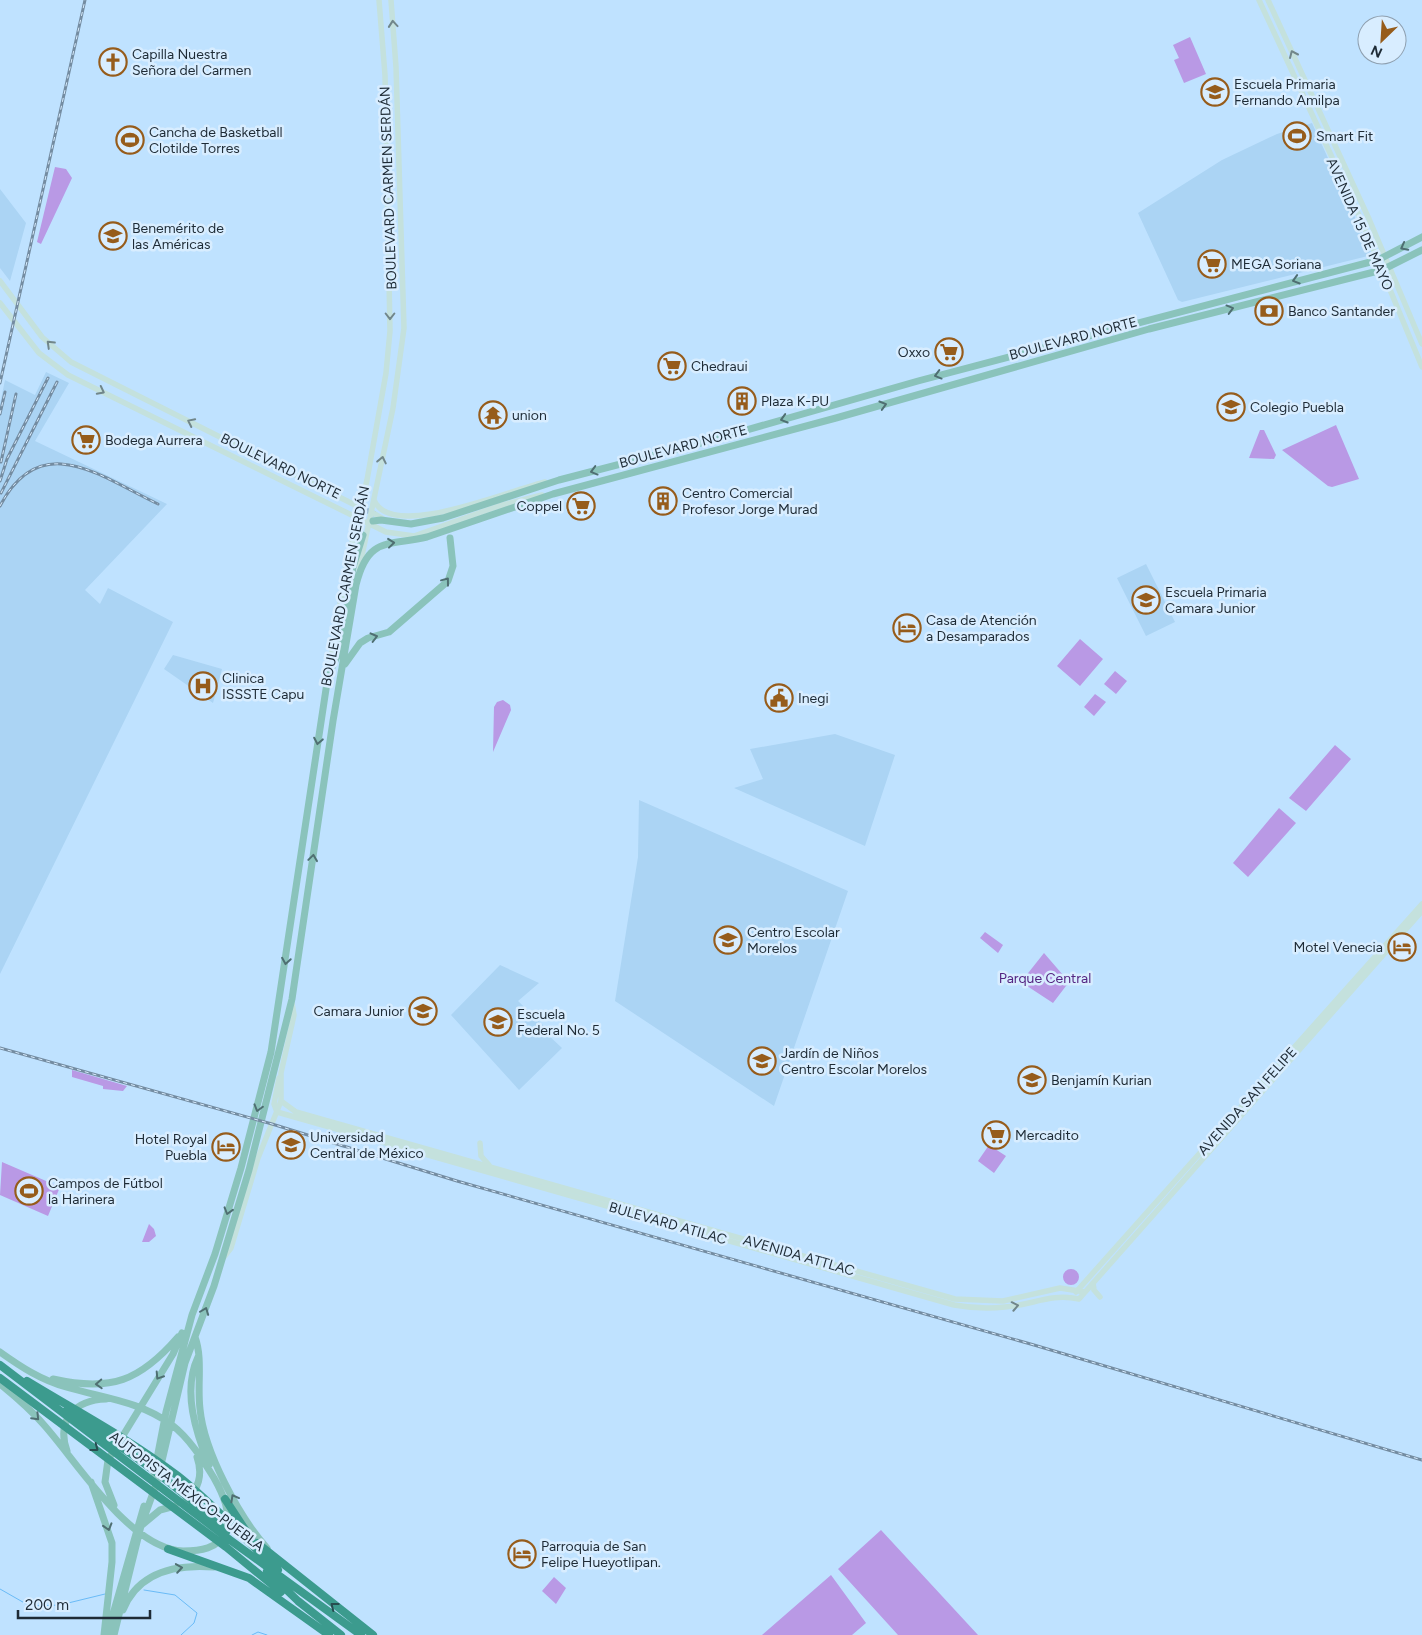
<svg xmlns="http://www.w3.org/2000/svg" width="1422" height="1635" viewBox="0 0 1422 1635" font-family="Figtree,sans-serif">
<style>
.built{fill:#abd4f4}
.green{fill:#b999e5}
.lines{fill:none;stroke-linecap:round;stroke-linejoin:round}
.stream{stroke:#6abbf7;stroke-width:1}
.secondary-tunnel{stroke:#9fbdd7;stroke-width:5.5;stroke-dasharray:5.5 3;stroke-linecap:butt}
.secondary{stroke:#c4e1dd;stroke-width:5.5}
.primary{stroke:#8ac3bb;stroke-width:7}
.motorway{stroke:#3c9b8e;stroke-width:8}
.rail-casing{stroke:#748ca1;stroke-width:3}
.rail{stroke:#d8edff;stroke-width:1;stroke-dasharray:4;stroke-linecap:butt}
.oneway{stroke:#71868a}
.oneway2{stroke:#4f6f72}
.oneway3{stroke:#274d50}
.labels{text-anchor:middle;stroke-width:5;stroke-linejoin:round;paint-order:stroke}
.poi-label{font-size:14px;fill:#1e2b36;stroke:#d8edff;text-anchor:start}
.street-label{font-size:14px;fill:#1e2b36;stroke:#d8edff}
.park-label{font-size:14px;fill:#542582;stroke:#d8edff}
</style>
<rect width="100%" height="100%" fill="#bfe2ff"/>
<path class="built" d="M 1312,123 L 1372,255 L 1182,302 L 1178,300 L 1138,213 L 1222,160 L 1277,134 Z
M 0,189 L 26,223 L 10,281 L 0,268 Z
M 46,372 L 69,383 L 35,441 L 167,504 L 85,590 L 100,604 L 108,588 L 173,622 L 0,974 L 0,404 L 5,380 L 35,395 Z
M 1146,564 L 1175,622 L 1146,636 L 1117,578 Z
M 173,655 L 222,669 L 213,703 L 164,669 Z
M 835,734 L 895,755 L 865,846 L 734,788 L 763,779 L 750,749 Z
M 639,800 L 848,891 L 774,1106 L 615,1001 L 638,857 Z
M 500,965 L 539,983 L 518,1001 L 547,1029 L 545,1032 L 562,1048 L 519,1090 L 451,1015 Z"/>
<path class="green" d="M 1190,37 L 1206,74 L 1184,83 L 1174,60 L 1179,58 L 1173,45 Z
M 135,131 L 140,139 L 124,147 L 119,140 Z
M 55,167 L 66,169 L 72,178 L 41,244 L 37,242 Z
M 1336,425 L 1359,479 L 1332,487 L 1328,486 L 1282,450 Z
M 1260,430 L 1264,430 L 1276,455 L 1274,459 L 1249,458 Z
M 1080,639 L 1103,659 L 1080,686 L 1057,666 Z
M 1115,671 L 1127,681 L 1116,694 L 1104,684 Z
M 1095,694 L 1106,702 L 1094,716 L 1084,707 Z
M 503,700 L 510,705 L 511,710 L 493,752 L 494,707 L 497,702 Z
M 1335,745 L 1351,759 L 1306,811 L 1289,798 Z
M 1279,808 L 1296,823 L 1248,877 L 1233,863 Z
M 985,932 L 1003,945 L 998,953 L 980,938 Z
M 1044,953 L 1069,982 L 1053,1003 L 1021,982 Z
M 72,1070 L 127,1086 L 123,1091 L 103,1089 L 103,1086 L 72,1077 Z
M 989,1145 L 1006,1156 L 994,1173 L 978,1161 Z
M 2,1162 L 60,1187 L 48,1216 L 0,1195 Z
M 149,1224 L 154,1229 L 156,1236 L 149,1242 L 142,1242 Z
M1063 1277a8 8 0 1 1 16 0a8 8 0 1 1-16 0Z
M 881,1530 L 978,1635 L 898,1635 L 838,1569 Z
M 831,1575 L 866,1623 L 852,1635 L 762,1635 Z
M 554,1577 L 566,1588 L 556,1604 L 542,1591 Z"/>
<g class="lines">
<path class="stream" d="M 0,1589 L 28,1605
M 144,1590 L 175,1595 L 197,1613 L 194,1623 L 181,1635
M 33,1606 L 60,1605 L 105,1594
M 252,1635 L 258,1632 L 267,1635"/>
<path class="secondary-tunnel" d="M 357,506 L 375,514"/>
<path class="secondary" d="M 1259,0 L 1362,222 L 1422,367
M 1268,0 L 1369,219 L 1422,344
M 0,281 L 42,337 L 71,362 L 357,506
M 0,303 L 39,353 L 68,375 L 386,532 L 414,536 L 499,506 L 542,495
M 374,500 C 391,542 513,489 545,482
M 375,514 L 385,520
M 359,570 L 393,408 L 404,328 L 396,67 L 391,0
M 329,669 L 347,563 L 367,480 L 386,373 L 390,331 L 385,75 L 379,0
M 281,1101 L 296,1112 L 955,1299 L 1003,1301 L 1060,1288 L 1085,1292
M 277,1112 L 954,1305 C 971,1308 988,1309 1005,1307 C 1033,1305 1050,1293 1079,1299 L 1422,911
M 277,1112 L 274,1104 L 279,1078
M 480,1143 L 481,1156 L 489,1165
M 224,1257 L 231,1248 L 258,1158 L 281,1101 L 281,1073 L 294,1015 L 292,1003
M 1093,1283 L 1094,1290 L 1100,1297
M 1076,1292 L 1422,904"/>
<path class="primary" d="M 373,521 L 381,520 L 411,524 L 443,518 L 559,480 L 694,445 L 918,381 L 1378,260 L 1422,237
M 345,664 L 360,643 L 368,638 L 389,632 L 448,581 L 453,566 L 450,538
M 195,1337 C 203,1359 197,1385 200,1409 C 204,1451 239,1517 267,1548
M 0,1352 C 21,1367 41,1380 66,1387 C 103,1398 140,1401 172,1425 C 189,1438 203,1460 214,1478 C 223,1494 232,1513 225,1532 C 219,1549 199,1551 183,1551 C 130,1549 78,1463 44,1425 C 31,1410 16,1397 0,1384
M 198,1357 C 182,1391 196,1433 209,1465
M 53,1379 C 111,1392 140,1381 178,1337
M 67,1451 C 56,1420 75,1400 106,1399
M 154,1474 L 166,1412 L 192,1315 L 215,1254 L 241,1168 L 271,1052 L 328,676 L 339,652 L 353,567 L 363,535
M 91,1482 L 112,1543 L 112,1562 L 104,1635
M 185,1501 C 199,1490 203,1474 197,1457
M 114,1505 L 105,1482 L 108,1460 L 173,1354 L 182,1333
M 142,1525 L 160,1510 L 175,1506
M 123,1610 C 138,1572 176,1564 214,1567
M 107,1635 L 144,1506
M 114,1635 L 141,1526 L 157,1482 L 185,1363 L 214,1286 L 249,1170 L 292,999 L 333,721 L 356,585 C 368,536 388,546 427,537 L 553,494 L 836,418 L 1149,329 L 1382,270 L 1422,250"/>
<path class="motorway" d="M 0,1365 L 230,1540 L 361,1635
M 0,1378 L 226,1547 L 281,1592
M 27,1381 C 78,1412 131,1440 178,1476 C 215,1505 244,1539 278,1570
M 66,1411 C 124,1447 177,1484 226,1532
M 225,1499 L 246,1531
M 257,1543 L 373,1635
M 168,1549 L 249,1578 L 329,1635
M 267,1571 L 298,1601 L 341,1635"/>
<g class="rail-casing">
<path id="rail" d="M 0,383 L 85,0
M 0,414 L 5,392
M 1,462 L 16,394
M 0,481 L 7,459 L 48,378
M 1,493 L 57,382
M 0,506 C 41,428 101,477 158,504
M 0,1048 L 272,1124 L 457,1181 L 1034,1345 L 1422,1460"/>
</g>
<use href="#rail" class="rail"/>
</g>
<defs><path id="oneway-chevron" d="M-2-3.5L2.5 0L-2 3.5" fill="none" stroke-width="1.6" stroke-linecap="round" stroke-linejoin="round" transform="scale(1.25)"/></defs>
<g class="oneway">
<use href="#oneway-chevron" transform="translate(393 24) rotate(-95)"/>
<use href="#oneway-chevron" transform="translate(1293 54) rotate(-114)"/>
<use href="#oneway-chevron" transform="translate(390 316) rotate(90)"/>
<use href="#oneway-chevron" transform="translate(50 344) rotate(-136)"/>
<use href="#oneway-chevron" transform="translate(101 391) rotate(27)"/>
<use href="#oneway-chevron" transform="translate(191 422) rotate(-154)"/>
<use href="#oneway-chevron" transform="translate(382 460) rotate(-78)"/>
<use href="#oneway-chevron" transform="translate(1015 1306) rotate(-11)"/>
</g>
<g class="oneway2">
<use href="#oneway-chevron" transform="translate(1404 247) rotate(152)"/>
<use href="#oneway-chevron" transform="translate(1296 280) rotate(163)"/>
<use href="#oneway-chevron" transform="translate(1230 309) rotate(-15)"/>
<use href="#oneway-chevron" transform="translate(938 375) rotate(165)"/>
<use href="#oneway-chevron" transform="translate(883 405) rotate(-16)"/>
<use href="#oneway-chevron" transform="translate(784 419) rotate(164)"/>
<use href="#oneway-chevron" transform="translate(594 471) rotate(165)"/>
<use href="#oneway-chevron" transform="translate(391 543) rotate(-6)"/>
<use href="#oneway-chevron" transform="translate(446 581) rotate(-53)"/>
<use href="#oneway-chevron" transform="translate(374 637) rotate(-14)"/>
<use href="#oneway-chevron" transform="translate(318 741) rotate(101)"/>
<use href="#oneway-chevron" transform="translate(313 858) rotate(-82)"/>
<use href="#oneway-chevron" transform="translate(286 961) rotate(99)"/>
<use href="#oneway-chevron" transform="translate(258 1108) rotate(106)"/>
<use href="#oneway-chevron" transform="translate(228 1211) rotate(107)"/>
<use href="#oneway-chevron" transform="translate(205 1311) rotate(-69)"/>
<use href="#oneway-chevron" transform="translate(159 1376) rotate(123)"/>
<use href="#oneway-chevron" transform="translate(99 1384) rotate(177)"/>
<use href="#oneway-chevron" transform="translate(36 1417) rotate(46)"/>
<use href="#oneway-chevron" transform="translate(234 1498) rotate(-119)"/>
<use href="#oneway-chevron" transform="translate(108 1527) rotate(73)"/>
<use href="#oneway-chevron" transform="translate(179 1568) rotate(-9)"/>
</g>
<g class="oneway3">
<use href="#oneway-chevron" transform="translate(95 1448) rotate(37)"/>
<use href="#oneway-chevron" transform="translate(334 1606) rotate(-142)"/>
</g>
<defs>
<g id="church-ring" transform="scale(1.4375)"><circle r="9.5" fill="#d8edff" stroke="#965c1b" stroke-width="1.5"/><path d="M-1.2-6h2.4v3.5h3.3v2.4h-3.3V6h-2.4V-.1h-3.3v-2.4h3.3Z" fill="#965c1b"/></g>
<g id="school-ring" transform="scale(1.4375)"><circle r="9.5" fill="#d8edff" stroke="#965c1b" stroke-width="1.5"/><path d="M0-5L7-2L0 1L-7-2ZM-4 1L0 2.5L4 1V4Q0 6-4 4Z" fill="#965c1b"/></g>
<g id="stadium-ring" transform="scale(1.4375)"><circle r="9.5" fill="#d8edff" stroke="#965c1b" stroke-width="1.5"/><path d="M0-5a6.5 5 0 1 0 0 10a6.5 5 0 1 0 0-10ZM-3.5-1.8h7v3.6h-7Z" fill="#965c1b"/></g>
<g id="supermarket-ring" transform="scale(1.4375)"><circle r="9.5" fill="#d8edff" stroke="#965c1b" stroke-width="1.5"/><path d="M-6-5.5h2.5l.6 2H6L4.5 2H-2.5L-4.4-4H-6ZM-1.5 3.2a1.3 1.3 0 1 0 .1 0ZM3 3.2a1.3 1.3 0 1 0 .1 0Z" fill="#965c1b"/></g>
<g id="bank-ring" transform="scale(1.4375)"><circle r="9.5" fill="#d8edff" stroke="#965c1b" stroke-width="1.5"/><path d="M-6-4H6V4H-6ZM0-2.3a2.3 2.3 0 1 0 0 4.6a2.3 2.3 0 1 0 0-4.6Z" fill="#965c1b"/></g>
<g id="building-ring" transform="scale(1.4375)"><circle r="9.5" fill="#d8edff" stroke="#965c1b" stroke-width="1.5"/><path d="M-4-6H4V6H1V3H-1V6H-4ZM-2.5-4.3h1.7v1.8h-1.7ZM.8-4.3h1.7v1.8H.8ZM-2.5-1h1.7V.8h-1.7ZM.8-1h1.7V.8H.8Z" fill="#965c1b"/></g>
<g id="temple-ring" transform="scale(1.4375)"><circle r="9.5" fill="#d8edff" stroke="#965c1b" stroke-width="1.5"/><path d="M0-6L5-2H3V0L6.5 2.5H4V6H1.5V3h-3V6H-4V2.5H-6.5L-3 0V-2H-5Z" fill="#965c1b"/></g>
<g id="university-ring" transform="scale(1.4375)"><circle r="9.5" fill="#d8edff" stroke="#965c1b" stroke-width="1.5"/><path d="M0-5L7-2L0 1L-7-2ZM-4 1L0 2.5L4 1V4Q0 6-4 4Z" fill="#965c1b"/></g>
<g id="hotel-ring" transform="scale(1.4375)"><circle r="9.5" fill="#d8edff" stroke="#965c1b" stroke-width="1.5"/><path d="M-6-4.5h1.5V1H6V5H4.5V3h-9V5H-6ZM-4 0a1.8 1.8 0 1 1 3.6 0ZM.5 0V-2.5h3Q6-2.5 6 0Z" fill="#965c1b"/></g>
<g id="hospital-ring" transform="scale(1.4375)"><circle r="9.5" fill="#d8edff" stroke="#965c1b" stroke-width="1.5"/><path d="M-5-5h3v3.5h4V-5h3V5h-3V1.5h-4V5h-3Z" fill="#965c1b"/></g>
<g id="civic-ring" transform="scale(1.4375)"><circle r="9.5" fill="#d8edff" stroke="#965c1b" stroke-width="1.5"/><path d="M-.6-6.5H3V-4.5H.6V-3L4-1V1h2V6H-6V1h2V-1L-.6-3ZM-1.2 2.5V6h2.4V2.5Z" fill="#965c1b"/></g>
</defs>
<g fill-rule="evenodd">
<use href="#church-ring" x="113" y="62"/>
<use href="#school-ring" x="1215" y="92"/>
<use href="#stadium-ring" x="1297" y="136"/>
<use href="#stadium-ring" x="130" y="140"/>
<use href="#school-ring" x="113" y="236"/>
<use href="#supermarket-ring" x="1212" y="264"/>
<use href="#bank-ring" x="1269" y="311"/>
<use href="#supermarket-ring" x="949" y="352"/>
<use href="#supermarket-ring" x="672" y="366"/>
<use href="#building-ring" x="742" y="401"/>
<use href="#school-ring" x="1231" y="407"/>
<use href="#temple-ring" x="493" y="415"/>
<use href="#supermarket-ring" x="86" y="440"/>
<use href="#building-ring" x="663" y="501"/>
<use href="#supermarket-ring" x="581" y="506"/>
<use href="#university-ring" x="1146" y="600"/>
<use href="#hotel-ring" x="907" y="628"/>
<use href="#hospital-ring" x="203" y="686"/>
<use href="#civic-ring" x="779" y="698"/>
<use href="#university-ring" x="728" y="940"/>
<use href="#hotel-ring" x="1402" y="947"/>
<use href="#school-ring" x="423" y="1011"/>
<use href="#university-ring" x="498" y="1022"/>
<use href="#school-ring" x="762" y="1061"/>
<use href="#school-ring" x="1032" y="1080"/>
<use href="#supermarket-ring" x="996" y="1135"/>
<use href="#university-ring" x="291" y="1145"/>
<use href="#hotel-ring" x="226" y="1147"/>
<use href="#stadium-ring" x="29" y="1191"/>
<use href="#hotel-ring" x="522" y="1554"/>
</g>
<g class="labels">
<g class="poi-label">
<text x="132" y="59">Capilla Nuestra<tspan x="132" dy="16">Señora del Carmen</tspan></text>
<text x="1234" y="89">Escuela Primaria<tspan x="1234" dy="16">Fernando Amilpa</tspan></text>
<text x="149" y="137">Cancha de Basketball<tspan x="149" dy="16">Clotilde Torres</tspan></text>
<text x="1316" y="141">Smart Fit</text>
<text x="132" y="233">Benemérito de<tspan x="132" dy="16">las Américas</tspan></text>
<text x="1231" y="269">MEGA Soriana</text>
<text x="1288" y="316">Banco Santander</text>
<text x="930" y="357" text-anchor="end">Oxxo</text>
<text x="691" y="371">Chedraui</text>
<text x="761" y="406">Plaza K-PU</text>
<text x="1250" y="412">Colegio Puebla</text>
<text x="512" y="420">union</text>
<text x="105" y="445">Bodega Aurrera</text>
<text x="682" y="498">Centro Comercial<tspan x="682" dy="16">Profesor Jorge Murad</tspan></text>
<text x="562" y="511" text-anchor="end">Coppel</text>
<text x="1165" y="597">Escuela Primaria<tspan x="1165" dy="16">Camara Junior</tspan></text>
<text x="926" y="625">Casa de Atención<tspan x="926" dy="16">a Desamparados</tspan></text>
<text x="222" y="683">Clinica<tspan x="222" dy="16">ISSSTE Capu</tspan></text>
<text x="798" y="703">Inegi</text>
<text x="747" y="937">Centro Escolar<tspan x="747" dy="16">Morelos</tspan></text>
<text x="1383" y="952" text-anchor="end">Motel Venecia</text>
<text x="404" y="1016" text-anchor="end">Camara Junior</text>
<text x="517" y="1019">Escuela<tspan x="517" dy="16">Federal No. 5</tspan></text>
<text x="781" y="1058">Jardín de Niños<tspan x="781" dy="16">Centro Escolar Morelos</tspan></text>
<text x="1051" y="1085">Benjamín Kurian</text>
<text x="1015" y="1140">Mercadito</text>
<text x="310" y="1142">Universidad<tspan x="310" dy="16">Central de México</tspan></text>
<text x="207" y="1144" text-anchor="end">Hotel Royal<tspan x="207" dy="16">Puebla</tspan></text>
<text x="48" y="1188">Campos de Fútbol<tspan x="48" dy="16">la Harinera</tspan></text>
<text x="541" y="1551">Parroquia de San<tspan x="541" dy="16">Felipe Hueyotlipan.</tspan></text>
</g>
<g class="street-label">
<text transform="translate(388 188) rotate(-92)" y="5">BOULEVARD CARMEN SERDÁN</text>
<text transform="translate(1360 224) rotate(66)" y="5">AVENIDA 15 DE MAYO</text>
<text transform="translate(1073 338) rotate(-15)" y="5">BOULEVARD NORTE</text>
<text transform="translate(683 446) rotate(-15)" y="5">BOULEVARD NORTE</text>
<text transform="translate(281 466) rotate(26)" y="5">BOULEVARD NORTE</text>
<text transform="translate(345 586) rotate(-79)" y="5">BOULEVARD CARMEN SERDÁN</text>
<text transform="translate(1247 1101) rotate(-48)" y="5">AVENIDA SAN FELIPE</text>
<text transform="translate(668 1223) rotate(16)" y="5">BULEVARD ATILAC</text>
<text transform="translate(799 1255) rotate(16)" y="5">AVENIDA ATTLAC</text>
<text transform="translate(187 1491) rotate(37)" y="5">AUTOPISTA MÉXICO-PUEBLA</text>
</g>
<g class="park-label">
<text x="1045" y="983">Parque Central</text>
</g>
</g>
<g transform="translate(1382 40) rotate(205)"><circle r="24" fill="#d8edff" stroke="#8e9faf"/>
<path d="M0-4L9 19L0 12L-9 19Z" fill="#965c1b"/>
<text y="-8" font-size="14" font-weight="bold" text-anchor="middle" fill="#1e2b36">N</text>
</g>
<path d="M18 1610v8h132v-8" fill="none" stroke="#1e2b36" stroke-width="2.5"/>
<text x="25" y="1610" font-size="15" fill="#1e2b36" stroke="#d8edff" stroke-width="4" paint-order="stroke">200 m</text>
</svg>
